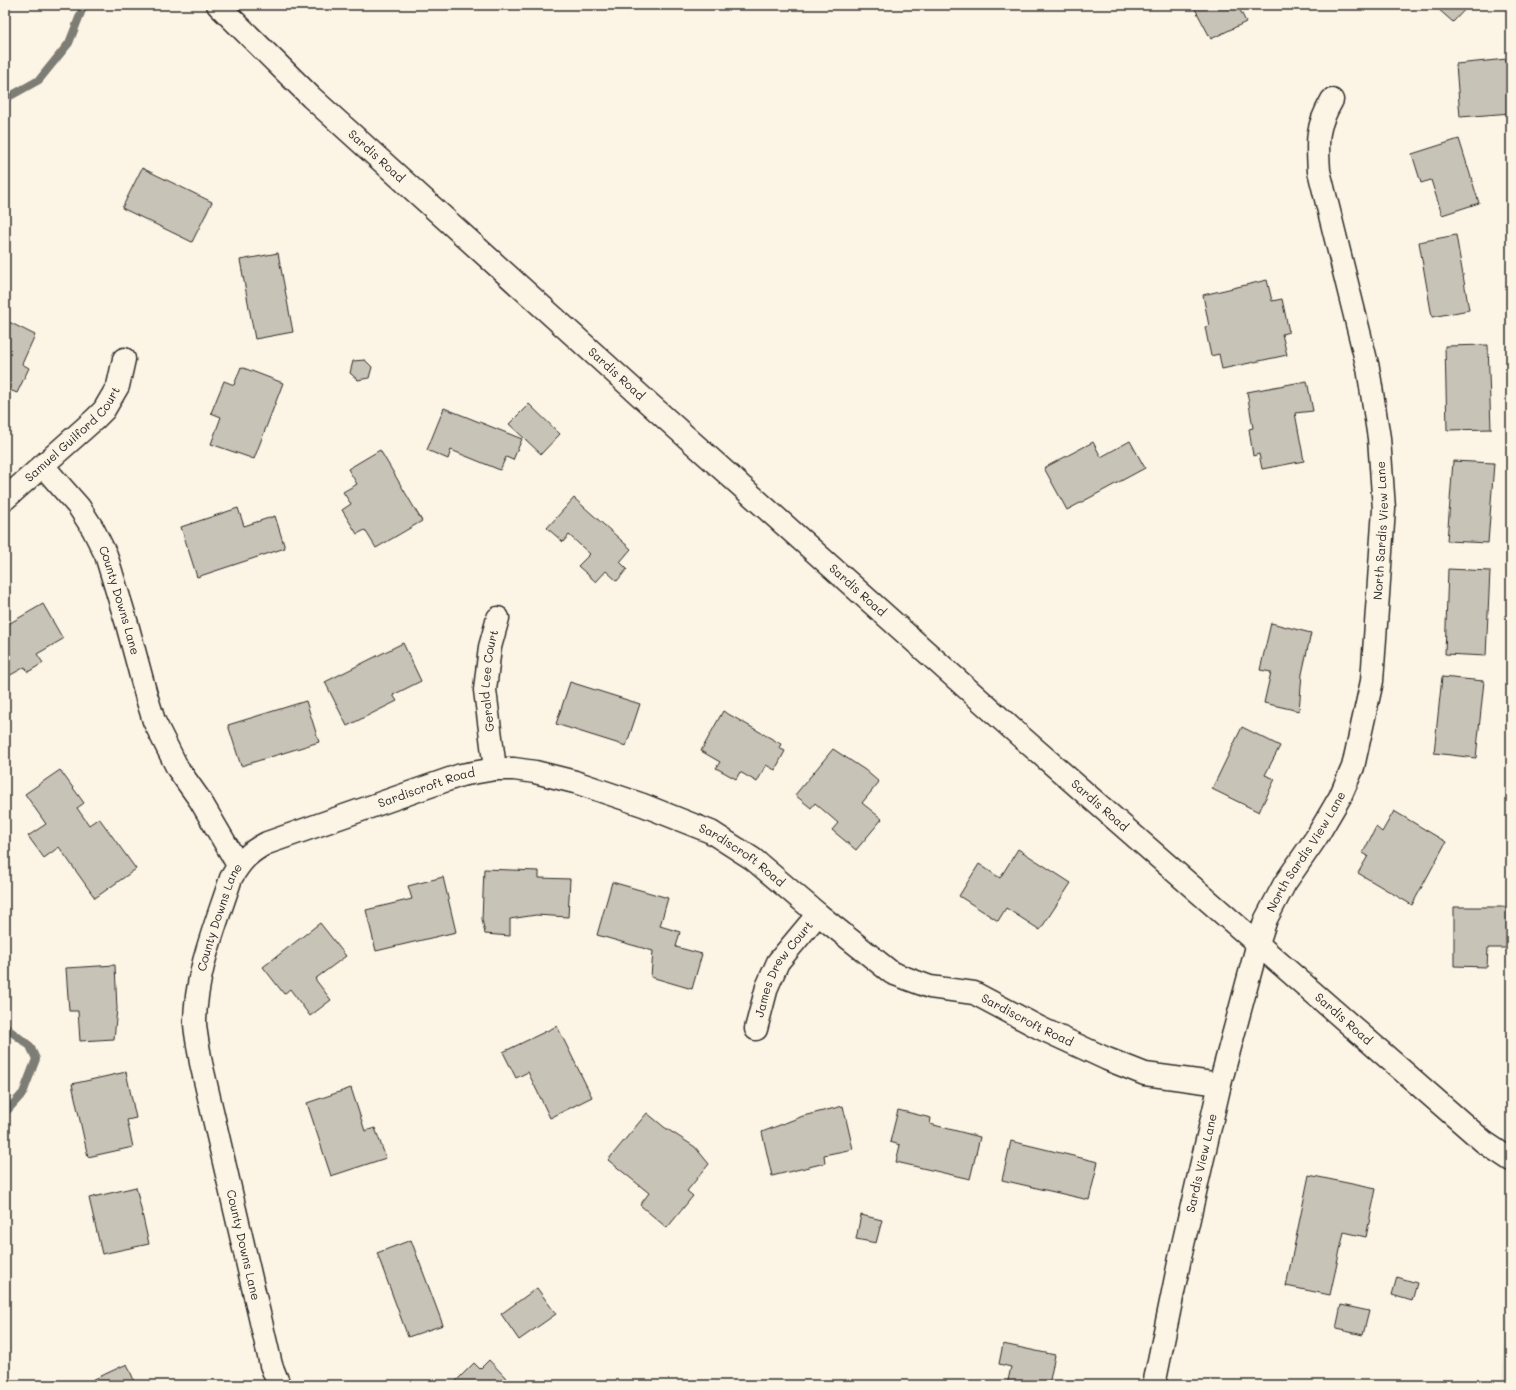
<svg xmlns="http://www.w3.org/2000/svg" width="1516" height="1390" viewBox="0 0 1516 1390" font-family="Mali,sans-serif">
<style>
.built{fill:#ece6d7}
.lines{fill:none;stroke-linecap:round;stroke-linejoin:round}
.stream{stroke:#7d7b74;stroke-width:8}
.building{fill:#c8c3b7;stroke:#2b2b2b}
.minor-casing{stroke:#2b2b2b;stroke-width:25}
.secondary-casing{stroke:#2b2b2b;stroke-width:25}
.minor{stroke:#fcf5e5;stroke-width:22}
.secondary{stroke:#fcf5e5;stroke-width:22}
.labels{text-anchor:middle;stroke-width:4;stroke-linejoin:round;paint-order:stroke}
.street-label{font-size:12px;fill:#2b2b2b;stroke:#fcf5e5}
</style>
<rect width="100%" height="100%" fill="#fcf5e5"/>
<filter id="ink" filterUnits="userSpaceOnUse"><feTurbulence type="fractalNoise" baseFrequency=".025" numOctaves="2"/><feDisplacementMap in="SourceGraphic" scale="8" xChannelSelector="R" yChannelSelector="G"/><feConvolveMatrix kernelMatrix="1 2 1 2 8 2 1 2 1" color-interpolation-filters="sRGB"/></filter>
<g filter="url(#ink)">
<path class="built" d="M 1511,1241 L 1511,1385 L 1502,1385 Z"/>
<g class="lines">
<path class="stream" d="M 5,99 L 39,80 L 69,43 L 84,5
M 5,1027 L 30,1046 L 36,1059 L 23,1093 L 5,1113"/>
</g>
<path class="building" d="M 1193,5 L 1246,5 L 1239,8 L 1246,22 L 1211,39 Z
M 1430,5 L 1469,5 L 1453,22 L 1437,8 L 1436,10 Z
M 1507,59 L 1511,113 L 1460,117 L 1456,64 Z
M 1459,139 L 1479,203 L 1442,215 L 1431,180 L 1421,183 L 1412,154 Z
M 142,168 L 212,202 L 192,242 L 122,208 Z
M 1456,235 L 1469,310 L 1432,317 L 1419,242 Z
M 278,253 L 293,332 L 255,339 L 240,260 Z
M 1267,280 L 1272,301 L 1282,299 L 1289,332 L 1282,334 L 1287,355 L 1222,369 L 1219,354 L 1211,356 L 1205,327 L 1209,326 L 1203,295 Z
M 5,320 L 35,335 L 22,364 L 29,368 L 17,393 L 5,388 Z
M 1488,345 L 1491,429 L 1447,430 L 1445,346 Z
M 365,360 L 372,367 L 369,378 L 358,380 L 350,373 L 353,361 Z
M 241,367 L 283,383 L 254,459 L 211,444 L 221,417 L 211,413 L 224,381 L 234,385 Z
M 1307,381 L 1313,411 L 1295,413 L 1304,461 L 1262,469 L 1259,454 L 1253,456 L 1249,429 L 1253,428 L 1247,392 Z
M 529,404 L 560,434 L 541,454 L 509,424 Z
M 444,408 L 522,439 L 513,460 L 506,457 L 500,470 L 451,450 L 448,459 L 427,450 Z
M 1130,441 L 1145,468 L 1067,510 L 1044,468 L 1093,442 L 1101,457 Z
M 380,450 L 422,521 L 376,548 L 365,530 L 357,534 L 342,510 L 351,504 L 343,492 L 357,484 L 348,469 Z
M 1453,461 L 1494,463 L 1488,543 L 1447,541 Z
M 574,498 L 631,549 L 620,562 L 627,569 L 617,581 L 606,571 L 596,582 L 578,566 L 590,554 L 569,535 L 563,542 L 547,528 Z
M 238,508 L 244,526 L 275,516 L 285,548 L 197,577 L 181,527 Z
M 1448,569 L 1490,571 L 1486,656 L 1445,654 Z
M 43,604 L 63,639 L 37,654 L 43,663 L 28,672 L 25,667 L 5,678 L 5,626 Z
M 1271,623 L 1311,633 L 1302,674 L 1299,711 L 1264,703 L 1271,672 L 1260,670 Z
M 403,643 L 421,681 L 393,695 L 397,701 L 347,726 L 325,682 Z
M 1442,677 L 1484,681 L 1476,758 L 1434,753 Z
M 570,682 L 640,704 L 626,746 L 556,724 Z
M 306,701 L 319,742 L 241,766 L 228,725 Z
M 723,711 L 781,744 L 779,748 L 785,751 L 775,770 L 766,765 L 757,782 L 740,772 L 736,779 L 716,768 L 720,762 L 701,751 Z
M 1242,727 L 1280,746 L 1265,775 L 1275,779 L 1259,812 L 1212,789 Z
M 833,749 L 865,770 L 879,782 L 862,803 L 882,819 L 856,850 L 832,830 L 838,823 L 815,803 L 811,808 L 795,795 Z
M 60,770 L 84,803 L 77,808 L 89,825 L 99,818 L 136,869 L 95,898 L 59,847 L 44,858 L 28,836 L 46,824 L 25,794 Z
M 1394,811 L 1446,842 L 1412,905 L 1358,873 L 1368,856 L 1363,853 L 1376,827 L 1382,832 Z
M 1018,849 L 1071,883 L 1040,930 L 1006,908 L 998,921 L 959,896 L 979,864 L 1000,878 Z
M 484,869 L 539,871 L 539,878 L 570,879 L 568,917 L 536,915 L 510,919 L 510,936 L 485,934 L 482,919 Z
M 443,877 L 456,932 L 376,951 L 366,910 L 412,899 L 408,886 Z
M 612,882 L 668,898 L 660,926 L 680,932 L 676,947 L 702,954 L 692,989 L 651,977 L 653,951 L 597,935 Z
M 1454,907 L 1511,907 L 1511,948 L 1488,948 L 1487,967 L 1454,966 Z
M 320,923 L 346,956 L 315,979 L 331,1000 L 310,1016 L 290,989 L 284,994 L 263,967 Z
M 115,965 L 117,1009 L 114,1039 L 80,1041 L 78,1011 L 69,1011 L 66,968 Z
M 557,1026 L 592,1097 L 550,1118 L 528,1072 L 516,1078 L 503,1052 Z
M 126,1072 L 136,1118 L 127,1120 L 133,1147 L 88,1157 L 72,1084 Z
M 351,1088 L 365,1131 L 375,1128 L 386,1158 L 331,1176 L 307,1103 Z
M 843,1106 L 853,1149 L 824,1155 L 825,1163 L 772,1176 L 762,1132 L 803,1116 Z
M 898,1110 L 931,1118 L 930,1124 L 980,1137 L 970,1179 L 896,1162 L 900,1145 L 890,1142 Z
M 647,1113 L 664,1127 L 695,1147 L 709,1164 L 687,1191 L 693,1196 L 667,1228 L 640,1205 L 649,1193 L 608,1160 Z
M 1011,1141 L 1098,1162 L 1089,1200 L 1002,1180 Z
M 1309,1175 L 1376,1189 L 1366,1237 L 1344,1232 L 1330,1295 L 1286,1286 Z
M 136,1187 L 149,1244 L 102,1254 L 89,1198 Z
M 861,1215 L 882,1220 L 876,1243 L 856,1239 Z
M 411,1240 L 443,1325 L 408,1337 L 377,1253 Z
M 1397,1277 L 1417,1283 L 1412,1301 L 1392,1295 Z
M 537,1288 L 556,1314 L 519,1340 L 501,1314 Z
M 1341,1305 L 1369,1311 L 1363,1335 L 1336,1329 Z
M 1003,1344 L 1055,1355 L 1049,1385 L 1007,1385 L 1011,1367 L 999,1364 Z
M 489,1360 L 506,1378 L 499,1385 L 452,1385 L 474,1363 L 480,1369 Z
M 127,1364 L 136,1385 L 89,1385 L 88,1382 Z"/>
<g class="lines">
<g class="minor-casing">
<g id="minor">
<path id="s1" d="M 43,466 L 79,507 L 93,529 L 106,555 L 127,624 L 146,695 L 154,721 L 178,769 L 200,800 L 238,865"/>
<path id="s2" d="M 5,499 L 95,419 L 104,410 L 118,386 L 124,359"/>
<path id="s3" d="M 495,769 L 485,690 L 490,647 L 498,618"/>
<path id="s4" d="M 756,1029 L 767,987 L 778,962 L 818,914"/>
<path id="s5" d="M 279,1385 L 271,1365 L 201,1063 C 199,1050 196,1037 195,1024 C 195,973 216,925 231,878 C 241,861 249,852 267,843 L 461,775 L 495,769 L 514,769 L 535,772 L 575,782 L 643,805 L 711,832 L 753,859 L 818,914 L 892,973 L 930,987 L 974,993 L 1040,1028 L 1107,1059 L 1145,1074 L 1220,1084"/>
<path id="s6" d="M 1154,1385 L 1181,1253 L 1220,1084 L 1258,943 L 1266,919 L 1285,883 L 1316,838 L 1340,797 L 1353,767 L 1372,681 L 1384,509 L 1379,438 L 1368,368 L 1319,171 C 1317,139 1316,128 1332,100"/>
</g>
</g>
<g class="secondary-casing">
<g id="secondary">
<path id="s7" d="M 218,5 L 311,97 L 644,399 L 1019,735 L 1484,1142 L 1511,1160"/>
</g>
</g>
<use href="#minor" class="minor"/>
<use href="#secondary" class="secondary"/>
</g>
</g>
<g class="labels">
<g class="street-label">
<text dy="4" stroke="none"><textPath href="#s7" startOffset="219">Sardis Road</textPath></text>
<text dy="4" stroke="none"><textPath href="#s7" startOffset="543">Sardis Road</textPath></text>
<text dy="4" stroke="none"><textPath href="#s2" startOffset="94">Samuel Guilford Court</textPath></text>
<text dy="4" stroke="none"><textPath href="#s6" startOffset="894">North Sardis View Lane</textPath></text>
<text dy="4" stroke="none"><textPath href="#s7" startOffset="867">Sardis Road</textPath></text>
<text dy="4" stroke="none"><textPath href="#s1" startOffset="157">County Downs Lane</textPath></text>
<text dy="4" stroke="none"><textPath href="#s3" startOffset="89">Gerald Lee Court</textPath></text>
<text dy="4" stroke="none"><textPath href="#s5" startOffset="742">Sardiscroft Road</textPath></text>
<text dy="4" stroke="none"><textPath href="#s7" startOffset="1191">Sardis Road</textPath></text>
<text dy="4" stroke="none"><textPath href="#s6" startOffset="558">North Sardis View Lane</textPath></text>
<text dy="4" stroke="none"><textPath href="#s5" startOffset="1078">Sardiscroft Road</textPath></text>
<text dy="4" stroke="none"><textPath href="#s5" startOffset="481">County Downs Lane</textPath></text>
<text dy="4" stroke="none"><textPath href="#s4" startOffset="67">James Drew Court</textPath></text>
<text dy="4" stroke="none"><textPath href="#s7" startOffset="1515">Sardis Road</textPath></text>
<text dy="4" stroke="none"><textPath href="#s5" startOffset="1414">Sardiscroft Road</textPath></text>
<text dy="4" stroke="none"><textPath href="#s6" startOffset="227">Sardis View Lane</textPath></text>
<text transform="translate(243 1245) rotate(77)" y="4">County Downs Lane</text>
</g>
</g>
<rect width="1516" height="1390" fill="none" stroke="#fcf5e5" stroke-width="20"/>
<rect x="10" y="10" width="1496" height="1370" fill="none" stroke="#2b2b2b" stroke-width="1.5" filter="url(#ink)"/>
</svg>
